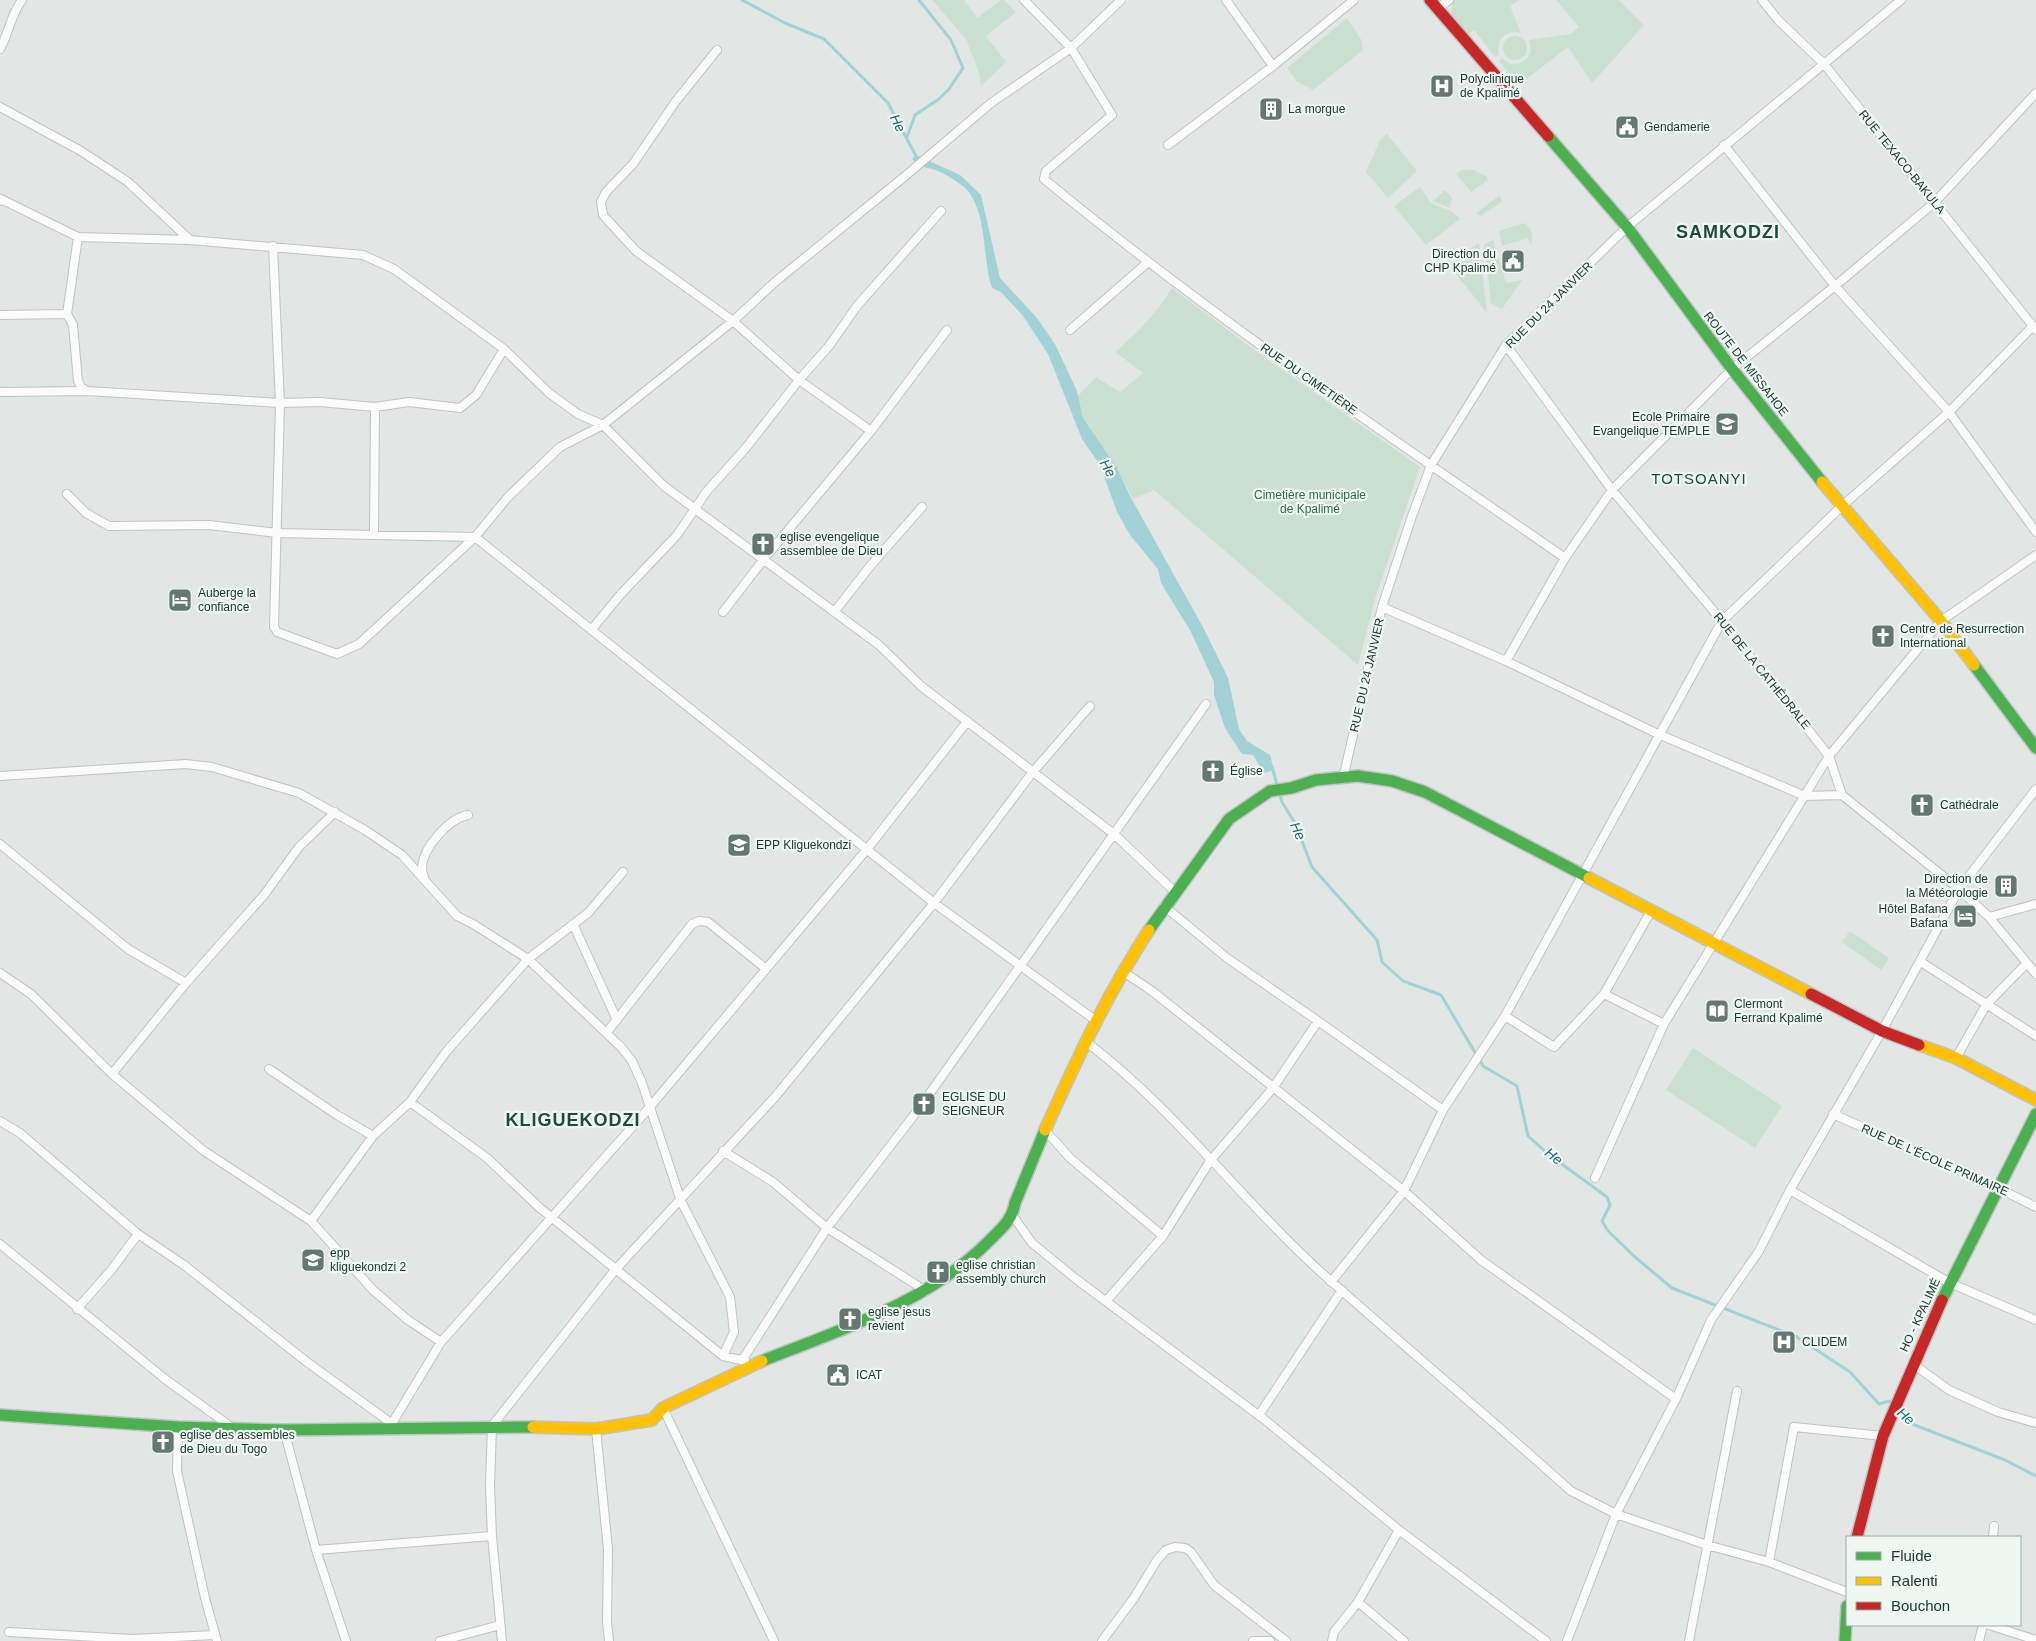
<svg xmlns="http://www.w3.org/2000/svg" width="2036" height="1641" viewBox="0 0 2036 1641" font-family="Helvetica,sans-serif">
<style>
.green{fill:#cbe0d1}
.water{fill:#a2d1d6}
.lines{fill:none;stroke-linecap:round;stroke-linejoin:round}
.stream{stroke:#a2d1d6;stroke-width:3}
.street-casing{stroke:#bfc4c2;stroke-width:10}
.fast-casing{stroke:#bdc5c2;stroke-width:14}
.slow-casing{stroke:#bdc5c2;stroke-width:14}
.jam-casing{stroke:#bdc5c2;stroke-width:14}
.street{stroke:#fbfbfb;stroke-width:8}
.fast{stroke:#4caf50;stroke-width:11}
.slow{stroke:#ffc107;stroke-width:11}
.jam{stroke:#c62828;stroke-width:11}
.labels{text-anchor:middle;stroke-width:4.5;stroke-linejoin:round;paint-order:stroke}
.poi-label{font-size:12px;fill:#203a32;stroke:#eff7f3;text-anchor:start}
.street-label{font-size:12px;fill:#203a32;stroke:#eff7f3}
.park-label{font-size:12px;fill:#2c6f43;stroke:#eff7f3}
.water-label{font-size:14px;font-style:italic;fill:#1c6974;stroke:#eff7f3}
.quarter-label{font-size:15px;letter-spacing:1px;fill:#1d4b3e;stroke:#eff7f3}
.district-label{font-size:18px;font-weight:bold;letter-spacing:1px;fill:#1d4b3e;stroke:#eff7f3}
</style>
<rect width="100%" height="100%" fill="#e2e7e5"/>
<path class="green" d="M 932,0 L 964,0 L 977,18 L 1001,0 L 1004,0 L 1016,12 L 986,36 L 1006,62 L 981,86 L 979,72 L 966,39 Z
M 1453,0 L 1519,0 L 1510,6 L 1521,33 C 1507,29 1495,39 1499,54 L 1495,57 L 1474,30 L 1468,34 L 1451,14 Z
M 1556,0 L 1619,0 L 1644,25 L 1592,83 L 1568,47 L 1519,85 L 1499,61 L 1502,58 C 1512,69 1526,65 1531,51 L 1529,40 L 1571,34 L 1579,27 Z
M 1347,18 L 1362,41 L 1363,50 L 1313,90 L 1297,82 L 1287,68 Z
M1503 48a12 12 0 1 1 24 0a12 12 0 1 1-24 0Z
M 1387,134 L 1417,171 L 1388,198 L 1366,172 L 1380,140 Z
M 1463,170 L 1473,170 L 1486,176 L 1488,180 L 1471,192 L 1456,174 Z
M 1420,187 L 1431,203 L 1453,212 L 1460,219 L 1426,245 L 1394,206 Z
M 1445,190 L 1452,198 L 1450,208 L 1433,201 Z
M 1500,195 L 1502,202 L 1480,216 L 1476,213 Z
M 1524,223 C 1534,229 1532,236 1531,246 L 1528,238 L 1502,246 L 1499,231 Z
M 1493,240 L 1506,283 L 1522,280 L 1502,309 L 1491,303 L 1484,245 Z
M 1479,243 L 1487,313 L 1448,264 Z
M 1172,288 L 1257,352 L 1420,467 L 1375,599 L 1358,665 L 1154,490 L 1133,499 L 1117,469 L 1083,418 L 1078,396 L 1096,377 L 1120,392 L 1143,373 L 1115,352 C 1138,333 1156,313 1172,288 Z
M 1850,931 L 1889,958 L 1881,970 L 1842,942 Z
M 1693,1048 L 1782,1106 L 1755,1148 L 1666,1090 Z"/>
<path class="water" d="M 916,155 L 960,175 L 981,195 L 1000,278 L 1037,318 L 1055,344 L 1077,391 L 1083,418 L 1117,468 L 1130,496 L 1204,629 L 1228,678 L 1239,729 L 1247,741 L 1270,755 L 1274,770 L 1264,773 L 1253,755 L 1242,754 L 1225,728 L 1214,695 L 1214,682 L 1191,632 L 1161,583 L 1158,569 L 1130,535 L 1117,512 L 1100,465 L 1082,439 L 1048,354 L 1023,316 L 1001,292 L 992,288 C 982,260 988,208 964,187 C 956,181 948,175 938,171 C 926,166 922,170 912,159 Z"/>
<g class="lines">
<path class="stream" d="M 742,0 L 785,23 L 824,39 L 888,103 L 917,158
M 907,137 L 915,115 L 939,99 L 949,89 L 963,68 L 951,40 L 919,0
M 1272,767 L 1282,802 L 1295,823 L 1312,867 L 1377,940 L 1382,962 L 1403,981 L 1441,995 L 1483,1066 L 1517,1086 L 1528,1136 L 1548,1154 L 1607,1197 L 1610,1205 L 1602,1221 L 1608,1231 L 1635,1257 L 1672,1288 L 1797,1337 L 1850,1372 L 1879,1404 L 1889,1401 L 1912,1424 L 2005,1460 L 2036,1476"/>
<g class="street-casing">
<path id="street" d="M 1024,0 L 1071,48 L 1112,115 L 1046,171 L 1044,179 C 1210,316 1389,436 1565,558
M 1226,0 L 1273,66
M 1762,0 L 1779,21 L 1824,64 L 2036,330
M 1437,9 L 1449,0
M 0,49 C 9,33 11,14 22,0
M 0,107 L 81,151 L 128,182 L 190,240
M 1168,145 L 1273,66 L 1354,0
M 1724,145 L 1835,286 L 1949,412 L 2036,532
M 0,201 L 1,199 L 78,237 L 190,240 L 363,255 L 394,269 L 504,349 L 549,393 L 578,414 L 603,425 L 733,321 L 775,282 L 904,177 L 991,103 L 1071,48 L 1121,0
M 273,246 L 280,403 L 274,627 L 277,632 L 337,654 L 359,644 L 475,537 L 508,497 L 560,447 L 603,425 L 664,486 L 879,645 L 921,686 L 1114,834 L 1175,892
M 67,314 L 78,237
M 0,315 L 67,314 L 73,325 L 78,381 L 81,387 L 87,391
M 1070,330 L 1147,263
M 1506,345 L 1612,490 L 1722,621 L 1829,756 L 1842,795 L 1959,889 L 1989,917 L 2036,974
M 0,392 L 87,391 L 280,403 L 320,402 L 375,407 L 409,402 L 460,408 L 476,395 L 504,349
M 871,431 L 799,380 L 829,346 L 857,306 L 941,211
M 67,494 L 86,513 L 109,526 L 209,525 L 277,533 L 475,537 L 934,903 L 1095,1020
M 374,533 L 375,407
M 1382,607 L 1506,661 L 1658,734 L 1805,796 L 1842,795
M 835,611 L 871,565 L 922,507
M 723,612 L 764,559 L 871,431 L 947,330
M 592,629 L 621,594 L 677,535 L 707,491 L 745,449 L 799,380 L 733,321 L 636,251 L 603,215 L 601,202 L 606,192 L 633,164 L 676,101 L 717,50
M 1506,661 L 1565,558 L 1612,490 L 1732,369 L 1835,286 L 1935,202 L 2036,93
M 0,776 L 186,764 L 212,767 L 299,793 L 365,830 L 402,855 L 457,916 L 473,924 L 528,959 L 621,1047 L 632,1061 L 642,1083 L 681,1201 L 730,1297 L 734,1332 L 723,1356
M 1343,779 L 1382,607 L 1412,516 L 1431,465 L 1506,345 L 1627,227 L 1901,0
M 0,844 L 128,949 L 186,983
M 424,878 C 423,875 422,870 422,866 C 424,847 449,818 468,815
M 1164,906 L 1227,958 L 1318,1021
M 1989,917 L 2036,904
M 573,924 L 617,1020
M 1921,962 L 2036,1036
M 1122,971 L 1152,991 L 1404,1191 L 1481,1260 L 1676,1399
M 0,973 L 31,994 L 112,1074 L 204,1151 L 311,1221 L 373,1290 L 408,1320 L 441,1342
M 1604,994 L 1664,1024
M 1505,1016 L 1554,1047 L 1604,994 L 1651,911
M 607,1032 L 692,924 L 699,921 L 708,922 L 765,968
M 1085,1041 C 1177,1110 1245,1206 1332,1282 C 1411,1352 1492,1420 1571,1491 L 1616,1514 L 1707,1545 L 1769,1562 L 1847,1592
M 1956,1058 L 1986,1005 L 2027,963
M 269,1069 L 337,1115 L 373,1136
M 112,1074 L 186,983 L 264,895 L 299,847 L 335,812
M 410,1102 L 487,1158 L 540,1208 L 723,1356 L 745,1361
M 1833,1114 L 2000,1189 L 2036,1207
M 0,1121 L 20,1133 L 138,1234 L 184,1265 L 307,1362 L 391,1423
M 1045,1130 L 1070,1158 L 1163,1236
M 723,1151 L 773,1182 L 827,1228 L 926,1291
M 1595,1178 L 1664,1024 L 1829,756 L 1941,621 L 2036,555
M 1790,1190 L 1950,1283 L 2036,1320
M 1013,1216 L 1032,1243 L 1076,1279 L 1265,1420 L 1399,1530 L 1546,1641
M 311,1221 L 373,1136 L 410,1102 L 446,1052 L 528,959 L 588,913 L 623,872
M 0,1244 L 165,1379 L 234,1429
M 1331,1282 L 1404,1191 L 1443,1110 L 1505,1016 L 1722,621 L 1841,507 L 1949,412 L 2033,326
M 1107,1300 L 1163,1236 L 1210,1161 L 1273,1088 L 1318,1021 L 1443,1110
M 77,1309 L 112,1269 L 138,1234
M 743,1359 L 827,1228 L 918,1110 L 1206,704
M 1913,1364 L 1949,1390 L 1998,1412 L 2036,1423
M 663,1408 L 774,1641
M 1259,1415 L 1342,1290
M 178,1427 L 177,1471 L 205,1598 L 217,1641
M 596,1429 L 608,1549 L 607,1622 L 609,1641
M 284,1430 L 316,1550 L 346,1641
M 388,1430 L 441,1342 L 649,1108 L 868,848 L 966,723
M 1993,1537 L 1994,1526
M 316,1550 L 492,1536
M 1769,1562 L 1794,1427 L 1883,1436
M 1358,1602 L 1404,1641
M 1989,1625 L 2036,1640
M 9,1632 L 132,1639 L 215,1635
M 440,1641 L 500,1625
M 502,1641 L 492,1536 L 490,1486 L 492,1426 L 615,1270 L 775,1097 L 934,903 L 1032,773 L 1090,706
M 1102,1641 L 1134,1598 L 1157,1560 L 1166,1550 L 1175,1547 L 1185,1548 L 1191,1552 L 1214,1585 L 1286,1641
M 1253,1641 L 1270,1641
M 1332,1641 L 1334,1632 L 1358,1602 L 1399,1530
M 1567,1641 L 1616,1514 L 1676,1399 L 1711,1320 L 1759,1251 L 1790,1190 L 1882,1031 L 1959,889 L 2036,789
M 1689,1641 L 1737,1391
M 1979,1641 L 1983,1625"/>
</g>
<g class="fast-casing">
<path id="fast" d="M 1548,136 L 1627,227 L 1732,369 L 1822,482
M 1974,665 L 2036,748
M 1149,930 L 1229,819 L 1270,791 L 1291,788 L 1316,780 L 1358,776 L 1392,781 L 1425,792 L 1589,878
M 1942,1300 L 2036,1114
M 762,1361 C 842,1329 928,1303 990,1240 C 1002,1228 1012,1220 1015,1203 L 1045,1130
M 0,1415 L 178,1427 L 284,1430 L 533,1427
M 1845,1641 L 1847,1606"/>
</g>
<g class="slow-casing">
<path id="slow" d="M 1822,482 L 1941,621 L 1974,665
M 1589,878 L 1811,994
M 1919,1045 L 1956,1058 L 2036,1100
M 1045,1130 C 1077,1059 1106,996 1149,930
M 533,1427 L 596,1429 L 652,1420 L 663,1408 L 762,1361"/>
</g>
<g class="jam-casing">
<path id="jam" d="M 1430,0 L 1548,136
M 1811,994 L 1882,1031 L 1919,1045
M 1857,1537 L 1883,1436 L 1942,1300"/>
</g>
<use href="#street" class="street"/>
<use href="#fast" class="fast"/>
<use href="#slow" class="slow"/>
<use href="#jam" class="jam"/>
</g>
<defs>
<g id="hospital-square" transform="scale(1.25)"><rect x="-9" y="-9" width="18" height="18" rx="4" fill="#647771" stroke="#eff7f3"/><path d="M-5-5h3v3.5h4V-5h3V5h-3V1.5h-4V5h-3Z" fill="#fff"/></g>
<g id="building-square" transform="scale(1.25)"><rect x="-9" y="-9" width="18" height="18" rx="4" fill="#647771" stroke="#eff7f3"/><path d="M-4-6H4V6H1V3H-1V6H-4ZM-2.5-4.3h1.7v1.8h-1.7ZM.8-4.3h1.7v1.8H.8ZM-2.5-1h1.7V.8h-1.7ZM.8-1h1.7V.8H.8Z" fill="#fff"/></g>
<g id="civic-square" transform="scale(1.25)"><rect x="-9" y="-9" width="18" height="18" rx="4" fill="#647771" stroke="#eff7f3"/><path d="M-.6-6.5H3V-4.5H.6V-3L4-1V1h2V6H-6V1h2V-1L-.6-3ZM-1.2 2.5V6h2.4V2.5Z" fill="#fff"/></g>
<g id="school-square" transform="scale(1.25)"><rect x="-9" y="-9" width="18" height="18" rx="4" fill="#647771" stroke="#eff7f3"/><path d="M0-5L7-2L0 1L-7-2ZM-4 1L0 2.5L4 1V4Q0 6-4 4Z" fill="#fff"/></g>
<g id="church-square" transform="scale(1.25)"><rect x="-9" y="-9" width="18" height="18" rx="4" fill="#647771" stroke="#eff7f3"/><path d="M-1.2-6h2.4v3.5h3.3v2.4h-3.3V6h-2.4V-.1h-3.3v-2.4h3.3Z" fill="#fff"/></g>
<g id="hotel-square" transform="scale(1.25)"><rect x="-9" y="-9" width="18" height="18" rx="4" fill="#647771" stroke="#eff7f3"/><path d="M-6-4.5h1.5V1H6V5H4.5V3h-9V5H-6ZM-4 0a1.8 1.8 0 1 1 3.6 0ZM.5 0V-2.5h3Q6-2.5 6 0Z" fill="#fff"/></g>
<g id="library-square" transform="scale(1.25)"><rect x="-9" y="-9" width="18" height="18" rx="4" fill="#647771" stroke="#eff7f3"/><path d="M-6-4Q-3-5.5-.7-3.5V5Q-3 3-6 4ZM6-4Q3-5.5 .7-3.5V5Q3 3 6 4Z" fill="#fff"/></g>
</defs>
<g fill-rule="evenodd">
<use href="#hospital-square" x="1442" y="86"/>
<use href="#building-square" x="1271" y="109"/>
<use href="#civic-square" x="1627" y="127"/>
<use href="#civic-square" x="1513" y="261"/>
<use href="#school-square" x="1727" y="424"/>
<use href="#church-square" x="763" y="544"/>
<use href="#hotel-square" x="180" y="600"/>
<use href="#church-square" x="1883" y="636"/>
<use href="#church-square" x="1213" y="771"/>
<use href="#church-square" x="1922" y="805"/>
<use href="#school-square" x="739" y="845"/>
<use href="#building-square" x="2006" y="886"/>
<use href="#hotel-square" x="1965" y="916"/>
<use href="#library-square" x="1717" y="1011"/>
<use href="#church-square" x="924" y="1104"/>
<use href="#school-square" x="313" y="1260"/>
<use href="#church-square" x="938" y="1272"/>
<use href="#church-square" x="850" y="1319"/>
<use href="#hospital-square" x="1784" y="1342"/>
<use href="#civic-square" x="838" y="1375"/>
<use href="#church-square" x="163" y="1442"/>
</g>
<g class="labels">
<g class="poi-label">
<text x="1460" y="83">Polyclinique<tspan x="1460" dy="14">de Kpalimé</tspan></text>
<text x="1288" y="113">La morgue</text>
<text x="1644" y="131">Gendamerie</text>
<text x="1496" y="258" text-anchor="end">Direction du<tspan x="1496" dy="14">CHP Kpalimé</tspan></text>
<text x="1710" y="421" text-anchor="end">Ecole Primaire<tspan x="1710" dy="14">Evangelique TEMPLE</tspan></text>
<text x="780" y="541">eglise evengelique<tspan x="780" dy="14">assemblee de Dieu</tspan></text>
<text x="198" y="597">Auberge la<tspan x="198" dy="14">confiance</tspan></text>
<text x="1900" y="633">Centre de Resurrection<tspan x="1900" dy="14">International</tspan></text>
<text x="1230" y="775">Église</text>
<text x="1940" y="809">Cathédrale</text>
<text x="756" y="849">EPP Kliguekondzi</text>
<text x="1988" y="883" text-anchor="end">Direction de<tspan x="1988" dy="14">la Météorologie</tspan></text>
<text x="1948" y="913" text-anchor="end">Hôtel Bafana<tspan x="1948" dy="14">Bafana</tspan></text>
<text x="1734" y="1008">Clermont<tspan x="1734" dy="14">Ferrand Kpalimé</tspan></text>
<text x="942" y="1101">EGLISE DU<tspan x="942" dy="14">SEIGNEUR</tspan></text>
<text x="330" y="1257">epp<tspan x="330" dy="14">kliguekondzi 2</tspan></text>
<text x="956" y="1269">eglise christian<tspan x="956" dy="14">assembly church</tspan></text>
<text x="868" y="1316">eglise jesus<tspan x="868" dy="14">revient</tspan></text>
<text x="1802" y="1346">CLIDEM</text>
<text x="856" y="1379">ICAT</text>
<text x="180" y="1439">eglise des assembles<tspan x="180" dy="14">de Dieu du Togo</tspan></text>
</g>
<g class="street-label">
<text transform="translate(1902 162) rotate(51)" y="4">RUE TEXACO-BAKULA</text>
<text transform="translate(1549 305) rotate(-45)" y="4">RUE DU 24 JANVIER</text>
<text transform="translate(1746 364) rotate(52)" y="4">ROUTE DE MISSAHOE</text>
<text transform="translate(1309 379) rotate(35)" y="4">RUE DU CIMETIÈRE</text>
<text transform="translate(1762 671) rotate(51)" y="4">RUE DE LA CATHÉDRALE</text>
<text transform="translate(1367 675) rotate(-77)" y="4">RUE DU 24 JANVIER</text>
<text transform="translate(1935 1160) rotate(24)" y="4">RUE DE L'ÉCOLE PRIMAIRE</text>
<text transform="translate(1920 1315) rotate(-65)" y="4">HO - KPALIMÉ</text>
</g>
<g class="park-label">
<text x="1310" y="499">Cimetière municipale<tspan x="1310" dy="14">de Kpalimé</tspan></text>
</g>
<g class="water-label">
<text transform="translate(898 123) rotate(64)" y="5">He</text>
<text transform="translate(1108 468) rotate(60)" y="5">He</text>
<text transform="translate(1298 831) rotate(66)" y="5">He</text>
<text transform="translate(1554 1156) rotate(38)" y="5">He</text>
<text transform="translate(1906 1416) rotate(41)" y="5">He</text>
</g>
<g class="quarter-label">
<text x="1699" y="484">TOTSOANYI</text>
</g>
<g class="district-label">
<text x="1728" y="238">SAMKODZI</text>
<text x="573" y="1126">KLIGUEKODZI</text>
</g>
</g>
<rect x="1846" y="1536" width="175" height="90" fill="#eff7f3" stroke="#9caba6"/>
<rect x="1856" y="1552" width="25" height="8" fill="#4caf50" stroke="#9caba6"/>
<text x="1891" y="1561" font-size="15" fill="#203a32">Fluide</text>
<rect x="1856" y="1577" width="25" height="8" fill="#ffc107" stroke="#9caba6"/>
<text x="1891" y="1586" font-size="15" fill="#203a32">Ralenti</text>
<rect x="1856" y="1602" width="25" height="8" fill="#c62828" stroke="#9caba6"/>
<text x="1891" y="1611" font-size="15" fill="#203a32">Bouchon</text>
</svg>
